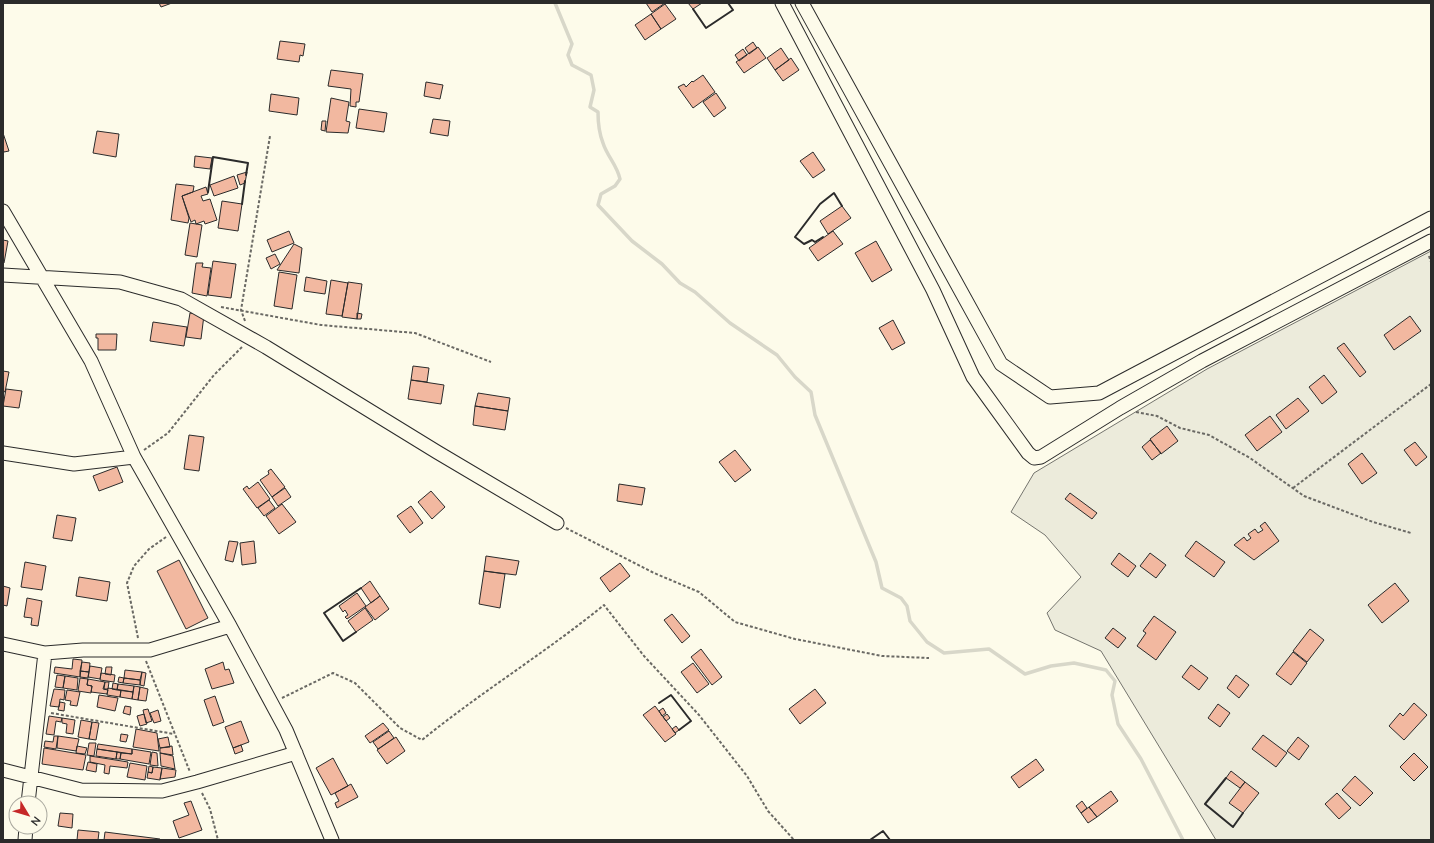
<svg xmlns="http://www.w3.org/2000/svg" width="1434" height="843" viewBox="0 0 1434 843" font-family="'Nunito Sans',sans-serif">
<style>
.green{fill:#ecebdb;stroke:#74746e}
.lines{fill:none;stroke-linecap:round;stroke-linejoin:round}
.stream{stroke:#d8d7c9;stroke-width:3.5}
.building{fill:#f2b8a0;stroke:#2b2b2b}
.minor-casing{stroke:#2b2b2b;stroke-width:15}
.path{stroke:#6a6964;stroke-width:2;stroke-dasharray:3 2;stroke-linecap:butt}
.minor{stroke:#fdfbea;stroke-width:13}
.wall{stroke:#2b2b2b;stroke-width:2}
</style>
<rect width="100%" height="100%" fill="#fdfbea"/>
<path class="green" d="M 1431,251 L 1431,840 L 1216,840 L 1101,651 L 1055,630 L 1047,613 L 1081,577 L 1045,535 L 1011,512 L 1034,473 L 1207,369 Z"/>
<g class="lines">
<path class="stream" d="M 555,3 L 572,44 L 568,55 L 572,65 L 591,75 L 594,90 L 590,107 L 598,112 C 598,122 599,133 603,143 C 607,156 617,165 620,179 L 615,186 L 601,194 L 598,205 L 632,241 L 662,264 L 680,283 L 695,292 L 730,323 L 777,355 L 795,377 L 811,392 L 815,415 L 876,562 L 882,588 L 901,598 L 907,606 L 910,621 L 927,642 L 944,653 L 989,649 L 1025,674 L 1051,666 L 1074,663 L 1106,670 L 1115,681 L 1112,695 L 1118,724 L 1141,759 L 1183,840"/>
</g>
<path class="building" d="M 159,3 L 172,3 L 161,7 Z
M 646,3 L 665,3 L 652,12 Z
M 688,3 L 702,3 L 693,9 Z
M 665,4 L 676,19 L 661,29 L 651,14 Z
M 651,14 L 661,29 L 645,40 L 635,25 Z
M 280,41 L 305,44 L 303,56 L 300,55 L 299,62 L 277,59 Z
M 753,42 L 757,48 L 749,54 L 745,48 Z
M 758,47 L 766,58 L 744,73 L 736,62 Z
M 781,48 L 789,60 L 775,70 L 767,58 Z
M 743,49 L 747,55 L 739,61 L 735,55 Z
M 791,58 L 799,70 L 783,81 L 775,70 Z
M 331,70 L 363,74 L 359,102 L 356,102 L 356,107 L 350,106 L 351,89 L 328,86 Z
M 703,75 L 715,92 L 693,108 L 678,87 L 684,84 L 686,87 L 692,81 L 693,82 Z
M 426,82 L 443,85 L 440,99 L 424,96 Z
M 716,93 L 726,108 L 714,117 L 703,102 Z
M 271,94 L 299,98 L 297,115 L 269,111 Z
M 331,98 L 349,102 L 346,121 L 350,122 L 348,133 L 326,132 Z
M 359,109 L 387,113 L 384,132 L 356,128 Z
M 433,119 L 450,121 L 448,136 L 430,133 Z
M 322,121 L 326,121 L 325,131 L 321,130 Z
M 97,131 L 119,134 L 116,157 L 93,153 Z
M 3,133 L 9,151 L 4,152 L 3,150 Z
M 813,152 L 825,170 L 813,178 L 800,161 Z
M 195,156 L 212,158 L 210,169 L 194,167 Z
M 247,172 L 245,183 L 240,185 L 237,175 Z
M 234,176 L 238,188 L 214,196 L 210,185 Z
M 176,184 L 194,186 L 193,192 L 182,196 L 189,218 L 188,223 L 171,220 Z
M 206,187 L 208,194 L 201,196 L 203,201 L 210,199 L 217,220 L 205,224 L 204,221 L 196,224 L 195,220 L 191,222 L 182,196 Z
M 222,201 L 242,204 L 238,231 L 218,228 Z
M 842,206 L 851,218 L 828,234 L 820,221 Z
M 190,223 L 202,225 L 197,257 L 185,255 Z
M 289,231 L 294,243 L 272,252 L 267,240 Z
M 833,231 L 843,244 L 818,261 L 809,248 Z
M 3,240 L 8,241 L 4,263 L 3,263 Z
M 876,241 L 892,270 L 872,282 L 855,253 Z
M 294,244 L 302,248 L 299,273 L 277,270 Z
M 275,254 L 280,264 L 271,269 L 266,258 Z
M 213,261 L 236,264 L 231,298 L 208,295 Z
M 196,263 L 203,263 L 202,267 L 211,268 L 207,296 L 192,293 Z
M 279,272 L 297,275 L 292,309 L 274,306 Z
M 306,277 L 327,281 L 325,294 L 304,291 Z
M 331,280 L 348,283 L 342,316 L 326,314 Z
M 348,282 L 362,284 L 357,319 L 342,317 Z
M 190,313 L 204,315 L 201,339 L 186,337 Z
M 357,313 L 362,314 L 361,319 L 357,319 Z
M 1410,316 L 1421,331 L 1394,350 L 1384,335 Z
M 893,320 L 905,343 L 892,350 L 879,328 Z
M 153,322 L 187,327 L 184,346 L 150,341 Z
M 96,334 L 117,334 L 116,350 L 98,350 L 98,338 L 96,338 Z
M 1344,343 L 1366,372 L 1360,377 L 1337,348 Z
M 413,366 L 429,368 L 427,382 L 411,380 Z
M 3,371 L 9,372 L 5,392 L 3,391 Z
M 1324,375 L 1337,392 L 1322,404 L 1309,387 Z
M 411,380 L 444,385 L 441,404 L 408,399 Z
M 6,389 L 22,391 L 19,408 L 3,406 Z
M 478,393 L 510,398 L 508,411 L 475,406 Z
M 1298,398 L 1309,411 L 1286,429 L 1276,415 Z
M 475,406 L 508,411 L 505,430 L 473,425 Z
M 1270,416 L 1282,432 L 1257,451 L 1245,435 Z
M 1167,426 L 1178,441 L 1161,454 L 1150,439 Z
M 189,435 L 204,437 L 199,471 L 184,469 Z
M 1150,440 L 1161,453 L 1152,460 L 1142,447 Z
M 1415,442 L 1427,457 L 1416,466 L 1404,450 Z
M 735,450 L 751,470 L 735,482 L 719,462 Z
M 1362,453 L 1377,473 L 1362,484 L 1348,464 Z
M 117,467 L 123,482 L 99,491 L 93,476 Z
M 271,469 L 285,487 L 272,497 L 260,480 L 269,474 L 268,471 Z
M 258,482 L 270,499 L 257,508 L 243,489 L 247,486 L 249,489 Z
M 619,484 L 645,488 L 642,505 L 617,501 Z
M 285,488 L 291,497 L 278,506 L 272,497 Z
M 431,491 L 445,507 L 432,519 L 418,502 Z
M 1070,493 L 1097,513 L 1092,519 L 1065,499 Z
M 269,500 L 275,508 L 264,516 L 258,508 Z
M 282,504 L 296,522 L 279,534 L 266,516 Z
M 411,506 L 423,523 L 410,533 L 397,516 Z
M 57,515 L 76,518 L 72,541 L 53,538 Z
M 1265,522 L 1279,541 L 1254,560 L 1234,545 L 1244,537 L 1247,541 L 1251,538 L 1248,534 L 1255,529 L 1258,533 L 1263,530 L 1260,526 Z
M 229,541 L 238,542 L 233,562 L 225,560 Z
M 254,541 L 256,563 L 242,565 L 240,543 Z
M 1196,541 L 1225,562 L 1214,577 L 1185,556 Z
M 1119,553 L 1136,566 L 1128,577 L 1111,564 Z
M 1150,553 L 1166,565 L 1156,578 L 1140,566 Z
M 486,556 L 519,561 L 516,575 L 484,571 Z
M 179,560 L 208,618 L 186,629 L 157,571 Z
M 25,562 L 46,566 L 42,590 L 21,587 Z
M 620,563 L 630,576 L 610,592 L 600,578 Z
M 484,571 L 505,574 L 500,608 L 479,604 Z
M 79,577 L 110,582 L 107,601 L 76,596 Z
M 370,581 L 380,596 L 371,603 L 361,588 Z
M 1395,583 L 1409,601 L 1382,623 L 1368,605 Z
M 3,586 L 10,588 L 7,606 L 3,605 Z
M 357,593 L 366,606 L 347,619 L 345,617 L 348,615 L 345,610 L 343,612 L 339,606 Z
M 380,596 L 389,609 L 375,620 L 365,607 Z
M 27,598 L 42,601 L 38,626 L 31,625 L 32,618 L 24,617 Z
M 365,608 L 373,620 L 356,632 L 348,621 Z
M 672,614 L 690,636 L 682,643 L 664,620 Z
M 1154,616 L 1176,632 L 1156,660 L 1137,646 L 1146,633 L 1143,631 Z
M 1113,628 L 1126,638 L 1118,648 L 1105,638 Z
M 1310,629 L 1324,640 L 1307,662 L 1293,651 Z
M 701,649 L 722,677 L 712,685 L 691,657 Z
M 1293,652 L 1307,663 L 1291,685 L 1276,674 Z
M 73,659 L 82,660 L 80,677 L 54,673 L 55,667 L 72,669 Z
M 82,662 L 90,663 L 89,672 L 80,671 Z
M 223,662 L 225,670 L 229,669 L 234,683 L 212,689 L 205,669 Z
M 693,663 L 709,684 L 697,693 L 681,672 Z
M 1191,665 L 1208,678 L 1199,690 L 1182,677 Z
M 90,666 L 102,668 L 100,679 L 88,677 Z
M 106,667 L 112,667 L 111,675 L 105,674 Z
M 125,670 L 142,672 L 140,680 L 124,678 Z
M 80,671 L 89,672 L 88,678 L 80,677 Z
M 142,672 L 146,673 L 144,686 L 140,685 Z
M 101,673 L 115,675 L 114,682 L 100,680 Z
M 57,675 L 65,676 L 63,688 L 55,687 Z
M 1236,675 L 1249,685 L 1239,698 L 1227,688 Z
M 65,676 L 78,678 L 77,690 L 63,688 Z
M 119,677 L 124,678 L 123,683 L 118,682 Z
M 80,678 L 88,679 L 87,685 L 92,686 L 91,693 L 78,691 Z
M 124,678 L 140,680 L 140,685 L 123,683 Z
M 88,679 L 105,682 L 103,689 L 108,690 L 107,694 L 91,692 L 92,686 L 87,685 Z
M 105,682 L 109,682 L 108,689 L 104,689 Z
M 113,683 L 118,684 L 117,690 L 112,689 Z
M 118,684 L 134,686 L 133,692 L 117,690 Z
M 134,686 L 140,687 L 138,700 L 132,699 Z
M 140,687 L 148,689 L 146,701 L 138,700 Z
M 108,688 L 121,690 L 120,697 L 107,695 Z
M 54,689 L 65,690 L 64,700 L 60,699 L 59,707 L 50,706 Z
M 815,689 L 826,703 L 800,724 L 789,709 Z
M 67,690 L 80,692 L 77,706 L 70,705 L 71,701 L 65,700 Z
M 121,690 L 133,692 L 132,699 L 120,697 Z
M 99,695 L 118,698 L 115,711 L 97,707 Z
M 215,696 L 224,722 L 213,726 L 204,700 Z
M 60,702 L 65,703 L 64,711 L 58,710 Z
M 1414,703 L 1427,715 L 1404,740 L 1389,726 L 1400,713 L 1403,716 Z
M 1218,704 L 1230,713 L 1220,727 L 1208,718 Z
M 125,706 L 131,707 L 130,715 L 123,713 Z
M 655,706 L 676,734 L 665,742 L 643,715 Z
M 663,708 L 666,713 L 662,716 L 659,711 Z
M 148,709 L 152,721 L 146,723 L 143,710 Z
M 158,710 L 161,721 L 154,723 L 150,713 Z
M 144,714 L 147,724 L 140,726 L 137,716 Z
M 667,714 L 670,718 L 666,721 L 663,717 Z
M 49,716 L 62,718 L 61,722 L 56,721 L 54,735 L 46,734 Z
M 62,718 L 75,720 L 73,734 L 66,733 L 67,724 L 62,723 Z
M 81,720 L 92,722 L 89,739 L 78,737 Z
M 241,721 L 249,742 L 233,748 L 225,727 Z
M 92,722 L 99,723 L 96,740 L 89,739 Z
M 383,723 L 389,730 L 370,743 L 365,736 Z
M 676,726 L 679,730 L 675,733 L 672,729 Z
M 136,729 L 157,733 L 159,751 L 133,747 Z
M 389,731 L 394,738 L 378,749 L 373,742 Z
M 121,734 L 128,735 L 126,742 L 120,741 Z
M 1263,735 L 1287,753 L 1276,767 L 1252,749 Z
M 54,736 L 58,736 L 56,749 L 44,747 L 45,741 L 53,742 Z
M 58,736 L 79,739 L 76,751 L 57,748 Z
M 168,737 L 170,747 L 160,748 L 158,739 Z
M 396,737 L 405,751 L 387,764 L 377,750 Z
M 1298,737 L 1309,746 L 1299,760 L 1287,751 Z
M 89,743 L 96,743 L 94,756 L 87,755 Z
M 98,744 L 132,749 L 132,754 L 97,749 Z
M 241,745 L 243,751 L 235,754 L 233,748 Z
M 77,746 L 87,748 L 85,754 L 76,753 Z
M 172,746 L 173,755 L 160,753 L 160,748 Z
M 44,748 L 86,755 L 83,770 L 42,764 Z
M 97,749 L 117,752 L 116,759 L 96,756 Z
M 132,749 L 151,752 L 149,764 L 120,759 L 121,753 L 132,754 Z
M 117,752 L 121,753 L 120,759 L 116,759 Z
M 152,752 L 157,753 L 158,766 L 150,765 Z
M 160,753 L 173,756 L 175,769 L 161,766 Z
M 1414,753 L 1428,767 L 1414,781 L 1400,767 Z
M 90,756 L 128,762 L 127,768 L 110,766 L 109,774 L 104,773 L 105,765 L 90,762 Z
M 333,758 L 348,786 L 331,795 L 316,768 Z
M 1036,759 L 1044,770 L 1019,788 L 1011,777 Z
M 88,762 L 97,764 L 96,772 L 86,770 Z
M 130,763 L 147,766 L 145,780 L 127,777 Z
M 149,766 L 153,767 L 152,773 L 148,772 Z
M 153,767 L 162,768 L 160,780 L 147,778 L 148,772 L 152,773 Z
M 162,768 L 176,770 L 175,777 L 160,779 Z
M 1231,771 L 1245,782 L 1240,788 L 1226,778 Z
M 1355,776 L 1373,793 L 1360,806 L 1342,790 Z
M 1245,782 L 1259,793 L 1243,813 L 1229,803 Z
M 351,784 L 358,797 L 337,808 L 335,803 L 339,801 L 335,793 Z
M 1111,791 L 1118,801 L 1097,817 L 1089,807 Z
M 1337,793 L 1351,808 L 1339,819 L 1325,804 Z
M 191,801 L 202,830 L 179,838 L 173,821 L 189,815 L 184,803 Z
M 1082,801 L 1087,808 L 1081,813 L 1076,806 Z
M 1089,807 L 1097,817 L 1088,823 L 1081,813 Z
M 60,813 L 73,814 L 72,828 L 58,826 Z
M 78,830 L 99,832 L 98,840 L 77,840 Z
M 105,832 L 160,839 L 160,840 L 104,840 Z"/>
<g class="lines">
<g class="minor-casing">
<path id="minor" d="M 782,3 L 933,290 L 973,377 L 1028,453 L 1034,458 L 1041,457 L 1120,408 L 1202,361 L 1431,241
M 802,3 L 1001,364 L 1050,397 L 1099,393 L 1431,218
M 3,211 L 91,361 L 134,457 L 230,626 L 286,730 L 332,840
M 3,275 L 120,282 L 181,299 L 266,347 L 437,452 L 557,523
M 3,453 L 74,464 L 134,457
M 3,644 L 45,653 L 83,650 L 150,650 L 230,626
M 3,770 L 81,790 L 162,791 L 197,782 L 296,753
M 28,803 L 45,653
M 25,840 L 26,827"/>
</g>
<path class="path" d="M 1429,256 L 1431,262
M 221,307 L 321,325 L 415,333 L 491,362
M 245,321 L 241,310 L 270,136
M 1136,412 L 1157,416 L 1180,428 L 1209,435 L 1250,458 L 1304,496 L 1373,522 L 1411,533
M 144,450 L 168,433 L 214,375 L 242,347
M 1293,488 L 1431,384
M 566,528 L 654,573 L 699,592 L 735,622 L 795,639 L 882,656 L 929,658
M 138,638 L 127,583 L 134,566 L 149,549 L 166,537
M 146,661 L 190,772
M 282,698 L 333,673 L 355,683 L 400,728 L 422,740 C 481,692 545,653 604,605 L 644,656 L 699,715 L 747,776 L 768,811 L 794,840
M 51,713 L 174,734
M 202,793 L 210,809 L 218,840"/>
<use href="#minor" class="minor"/>
<path class="wall" d="M 693,9 L 706,28 L 733,10 L 728,3
M 208,192 L 213,157 L 248,163 L 246,175
M 242,204 L 245,181
M 823,237 L 815,242 L 812,240 L 804,244 L 795,237 L 820,204 L 834,193 L 842,206
M 356,632 L 343,641 L 324,613 L 361,588
M 659,703 L 671,695 L 691,721 L 679,730
M 1226,778 L 1205,804 L 1233,827 L 1243,813
M 870,840 L 883,831 L 890,840"/>
</g>
<rect width="1434" height="843" fill="none" stroke="#2b2b2b" stroke-width="8"/>
<g transform="translate(28 815) rotate(128)"><circle r="19" fill="#fdfbea" stroke="#a9a89e"/>
<path d="M0-3L7 15L0 10L-7 15Z" fill="#c62828"/>
<text y="-6" font-size="11" font-weight="bold" text-anchor="middle" fill="#2b2b2b">N</text>
</g>
</svg>
